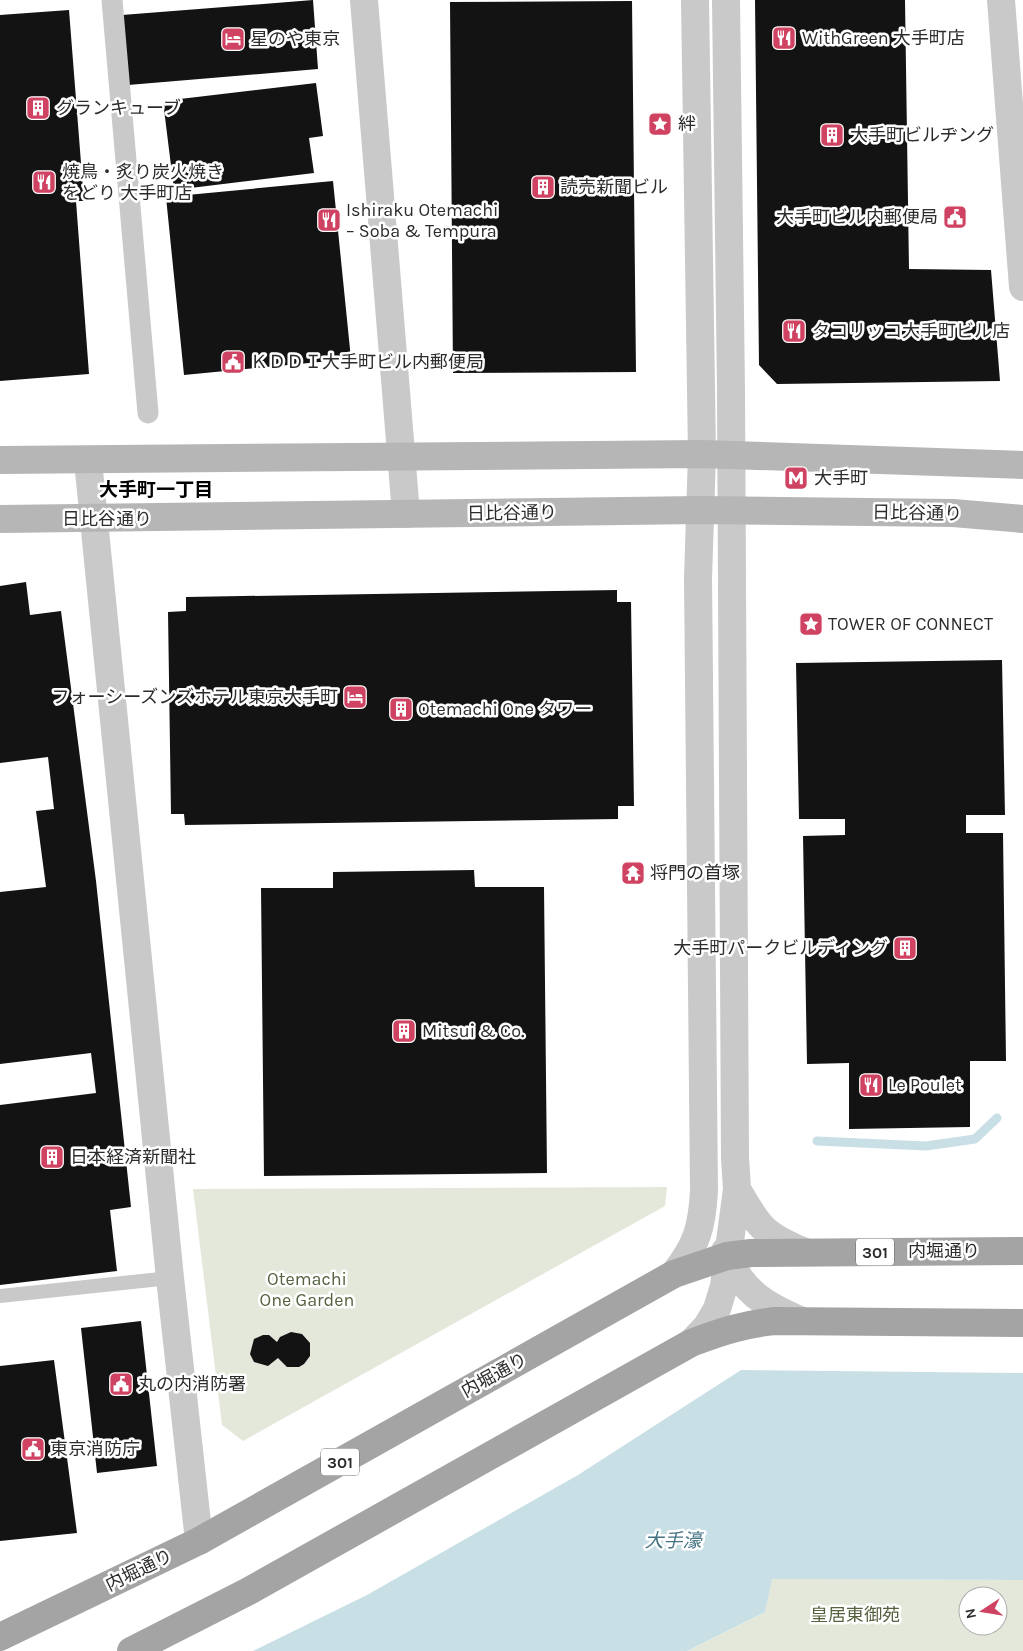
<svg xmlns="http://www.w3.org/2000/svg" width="1023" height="1651" viewBox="0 0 1023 1651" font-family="Karla,'Noto Sans JP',sans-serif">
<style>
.green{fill:#e4e8db;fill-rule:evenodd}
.water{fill:#c9dfe6}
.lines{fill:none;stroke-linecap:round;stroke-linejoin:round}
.stream{stroke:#c9dfe6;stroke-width:9}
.building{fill:#131313}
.service{stroke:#c9c9c9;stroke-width:14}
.pedestrian{stroke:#c9c9c9;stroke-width:21}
.minor{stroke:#c9c9c9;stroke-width:28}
.tertiary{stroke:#c9c9c9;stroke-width:28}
.secondary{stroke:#b6b6b6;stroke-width:28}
.primary{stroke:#a4a4a4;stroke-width:28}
.labels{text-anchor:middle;stroke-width:5;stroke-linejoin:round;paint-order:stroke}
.shield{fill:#fff;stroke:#6b6b6b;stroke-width:1}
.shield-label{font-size:16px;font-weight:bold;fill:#2c2c2c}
.poi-label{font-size:18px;fill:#2c2c2c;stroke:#fff;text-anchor:start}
.street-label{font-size:18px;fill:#2c2c2c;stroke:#fff}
.park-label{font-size:18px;fill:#55623f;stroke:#fff}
.neighbourhood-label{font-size:19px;font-weight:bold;fill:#000;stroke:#fff}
.water-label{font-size:19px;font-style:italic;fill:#447484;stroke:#fff}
</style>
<rect width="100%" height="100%" fill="#fff"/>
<path class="green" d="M 667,1187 L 665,1206 L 243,1441 L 222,1425 L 193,1189 Z
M 771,1579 L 1023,1580 L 1023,1651 L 687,1651 L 765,1612 ZM 968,1596 L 998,1596 L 998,1626 L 968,1626 Z"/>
<path class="water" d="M 741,1370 L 1023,1373 L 1023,1580 L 772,1579 L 765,1612 L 687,1651 L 253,1651 L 367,1595 L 578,1475 Z"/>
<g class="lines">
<path class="stream" d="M 817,1141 L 926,1146 L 975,1139 L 997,1118"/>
</g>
<path class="building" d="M 313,0 L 318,69 L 128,85 L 122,15 Z
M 755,0 L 905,0 L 909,269 L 991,270 L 1000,381 L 777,384 L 759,365 Z
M 632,1 L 636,372 L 453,373 L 450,2 Z
M 69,10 L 84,201 L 76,201 L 89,374 L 0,381 L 0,15 Z
M 316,83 L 323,136 L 309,138 L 314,173 L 174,190 L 163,101 Z
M 333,181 L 351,359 L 184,375 L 166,197 Z
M 26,582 L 30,615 L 61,611 L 96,881 L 131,1207 L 110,1210 L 117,1271 L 0,1285 L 0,1105 L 96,1093 L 91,1053 L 0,1064 L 0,892 L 46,887 L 36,811 L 54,809 L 48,757 L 0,763 L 0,586 Z
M 617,590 L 617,602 L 631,602 L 634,806 L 618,806 L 618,819 L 185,825 L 184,814 L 171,814 L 168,612 L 186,611 L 186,597 Z
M 1002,660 L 1005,815 L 966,815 L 966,833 L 1003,833 L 1006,1061 L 970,1061 L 970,1127 L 849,1129 L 849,1063 L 807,1064 L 803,836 L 845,835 L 845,819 L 799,819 L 796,663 Z
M 474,870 L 475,887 L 544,887 L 547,1173 L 264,1176 L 261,888 L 333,888 L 333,872 Z
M 141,1321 L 157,1466 L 97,1473 L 81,1328 Z
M 291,1332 L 302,1334 L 310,1343 L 310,1356 L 304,1364 L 299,1367 L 287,1367 L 278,1358 L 268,1366 L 254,1362 L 250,1354 L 254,1339 L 263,1335 L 269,1335 L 277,1342 L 280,1337 Z
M 54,1360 L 77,1533 L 0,1541 L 0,1366 Z"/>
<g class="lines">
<path class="service" d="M 0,1296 L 170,1278"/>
<path class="pedestrian" d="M 112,0 L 148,413"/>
<path class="minor" d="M 1001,0 L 1023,287"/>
<path class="tertiary" d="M 364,0 L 406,514
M 88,461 L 170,1278 L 199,1541
M 737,1189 C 759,1228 764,1235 805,1252
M 725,1251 C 741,1291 764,1305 802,1321
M 674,1274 C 697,1245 702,1227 704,1191 L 698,579 L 702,454 L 695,0
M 691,1343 L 707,1326 L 717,1309 L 724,1286 L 737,1189 L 735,1158 L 731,391 L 726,0"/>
<path class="secondary" d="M 0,460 L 702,454 L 1023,465
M 0,519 L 701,510 L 953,513 L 1023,519"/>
<path class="primary" d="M 0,1637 L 199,1541 L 674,1274 L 727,1256 L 751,1253 L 1023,1251
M 131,1651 L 247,1592 L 691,1343 C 720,1332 744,1324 775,1321 L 1023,1323"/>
</g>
<defs>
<g id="restaurant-square" transform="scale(1.25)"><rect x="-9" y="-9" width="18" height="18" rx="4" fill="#cf4261" stroke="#fff"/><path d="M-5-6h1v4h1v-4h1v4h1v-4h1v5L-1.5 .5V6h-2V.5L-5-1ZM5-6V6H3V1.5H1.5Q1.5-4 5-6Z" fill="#fff"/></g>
<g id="hotel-square" transform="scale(1.25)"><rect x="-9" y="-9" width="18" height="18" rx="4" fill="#cf4261" stroke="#fff"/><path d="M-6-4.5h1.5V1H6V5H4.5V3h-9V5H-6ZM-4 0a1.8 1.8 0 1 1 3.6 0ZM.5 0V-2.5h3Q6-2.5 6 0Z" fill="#fff"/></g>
<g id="building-square" transform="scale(1.25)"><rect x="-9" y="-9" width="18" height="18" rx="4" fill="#cf4261" stroke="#fff"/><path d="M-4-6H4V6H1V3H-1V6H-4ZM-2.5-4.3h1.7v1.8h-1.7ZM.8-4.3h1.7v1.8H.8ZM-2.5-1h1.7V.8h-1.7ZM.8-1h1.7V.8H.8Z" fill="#fff"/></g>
<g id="sight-square" transform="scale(1.25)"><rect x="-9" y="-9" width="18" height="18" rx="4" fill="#cf4261" stroke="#fff"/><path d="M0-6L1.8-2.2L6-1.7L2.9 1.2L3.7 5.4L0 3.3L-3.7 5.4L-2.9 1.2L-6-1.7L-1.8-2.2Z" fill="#fff"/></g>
<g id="civic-square" transform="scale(1.25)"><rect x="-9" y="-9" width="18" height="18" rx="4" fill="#cf4261" stroke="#fff"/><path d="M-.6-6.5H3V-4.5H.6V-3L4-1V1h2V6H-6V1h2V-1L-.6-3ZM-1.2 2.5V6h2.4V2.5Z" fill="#fff"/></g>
<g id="metro-square" transform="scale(1.25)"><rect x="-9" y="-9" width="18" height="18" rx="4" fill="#cf4261" stroke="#fff"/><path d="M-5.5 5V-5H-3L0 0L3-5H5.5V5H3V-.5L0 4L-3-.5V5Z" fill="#fff"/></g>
<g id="temple-square" transform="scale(1.25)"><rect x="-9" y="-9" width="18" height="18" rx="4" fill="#cf4261" stroke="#fff"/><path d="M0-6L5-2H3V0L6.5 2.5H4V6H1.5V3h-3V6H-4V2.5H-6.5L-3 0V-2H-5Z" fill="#fff"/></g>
</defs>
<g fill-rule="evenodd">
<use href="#restaurant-square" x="784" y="38"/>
<use href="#hotel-square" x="233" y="39"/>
<use href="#building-square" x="38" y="108"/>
<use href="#sight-square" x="660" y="124"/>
<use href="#building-square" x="832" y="135"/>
<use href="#restaurant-square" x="44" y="182"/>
<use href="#building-square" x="543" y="187"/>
<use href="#civic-square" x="955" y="217"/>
<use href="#restaurant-square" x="329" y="220"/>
<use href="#restaurant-square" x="794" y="331"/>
<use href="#civic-square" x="233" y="362"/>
<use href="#metro-square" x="796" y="478"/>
<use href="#sight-square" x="811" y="624"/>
<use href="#hotel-square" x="355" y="697"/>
<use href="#building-square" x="401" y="709"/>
<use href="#temple-square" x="633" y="873"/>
<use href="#building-square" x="905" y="948"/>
<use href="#building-square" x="404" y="1031"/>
<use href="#restaurant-square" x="871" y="1085"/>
<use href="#building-square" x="52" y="1157"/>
<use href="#civic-square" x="121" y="1384"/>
<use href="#civic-square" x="33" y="1449"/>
</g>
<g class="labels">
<g class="shield">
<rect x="856" y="1238.5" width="38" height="27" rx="4"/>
<rect x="321" y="1448.5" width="38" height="27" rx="4"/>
</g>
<g class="shield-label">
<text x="875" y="1258">301</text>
<text x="340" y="1468">301</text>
</g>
<g class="poi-label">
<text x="802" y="44">WithGreen 大手町店</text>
<text x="250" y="45">星のや東京</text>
<text x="56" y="114">グランキューブ</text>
<text x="678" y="130">絆</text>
<text x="850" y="141">大手町ビルヂング</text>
<text x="62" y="178">焼鳥・炙り炭火焼き<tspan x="62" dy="21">をどり 大手町店</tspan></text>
<text x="560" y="193">読売新聞ビル</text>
<text x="346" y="216">Ishiraku Otemachi<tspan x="346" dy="21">– Soba &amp; Tempura</tspan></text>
<text x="938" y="223" text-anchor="end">大手町ビル内郵便局</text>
<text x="812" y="337">タコリッコ大手町ビル店</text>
<text x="250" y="368">ＫＤＤＩ大手町ビル内郵便局</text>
<text x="814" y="484">大手町</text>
<text x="828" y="630">TOWER OF CONNECT</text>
<text x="338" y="703" text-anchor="end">フォーシーズンズホテル東京大手町</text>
<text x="418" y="715">Otemachi One タワー</text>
<text x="650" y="879">将門の首塚</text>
<text x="888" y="954" text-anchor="end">大手町パークビルディング</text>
<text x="422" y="1037">Mitsui &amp; Co.</text>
<text x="888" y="1091">Le Poulet</text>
<text x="70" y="1163">日本経済新聞社</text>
<text x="138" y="1390">丸の内消防署</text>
<text x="50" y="1455">東京消防庁</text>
</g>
<g class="street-label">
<text transform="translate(512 513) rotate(-1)" y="6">日比谷通り</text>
<text transform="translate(917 513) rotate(1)" y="6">日比谷通り</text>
<text x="107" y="525">日比谷通り</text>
<text x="944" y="1257">内堀通り</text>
<text transform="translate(494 1375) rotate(-29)" y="6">内堀通り</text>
<text transform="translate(139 1570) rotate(-26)" y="6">内堀通り</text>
</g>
<g class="park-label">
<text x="307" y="1285">Otemachi<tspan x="307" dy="21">One Garden</tspan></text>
<text x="855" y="1621">皇居東御苑</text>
</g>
<g class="neighbourhood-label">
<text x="156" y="496">大手町一丁目</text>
</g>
<g class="water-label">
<text x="673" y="1547">大手濠</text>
</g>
</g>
<g transform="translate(983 1611) rotate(258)"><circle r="24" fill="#ffffff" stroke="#ababab"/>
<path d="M0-4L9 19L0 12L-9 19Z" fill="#cf4261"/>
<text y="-8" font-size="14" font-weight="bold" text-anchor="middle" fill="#2c2c2c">N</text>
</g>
</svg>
